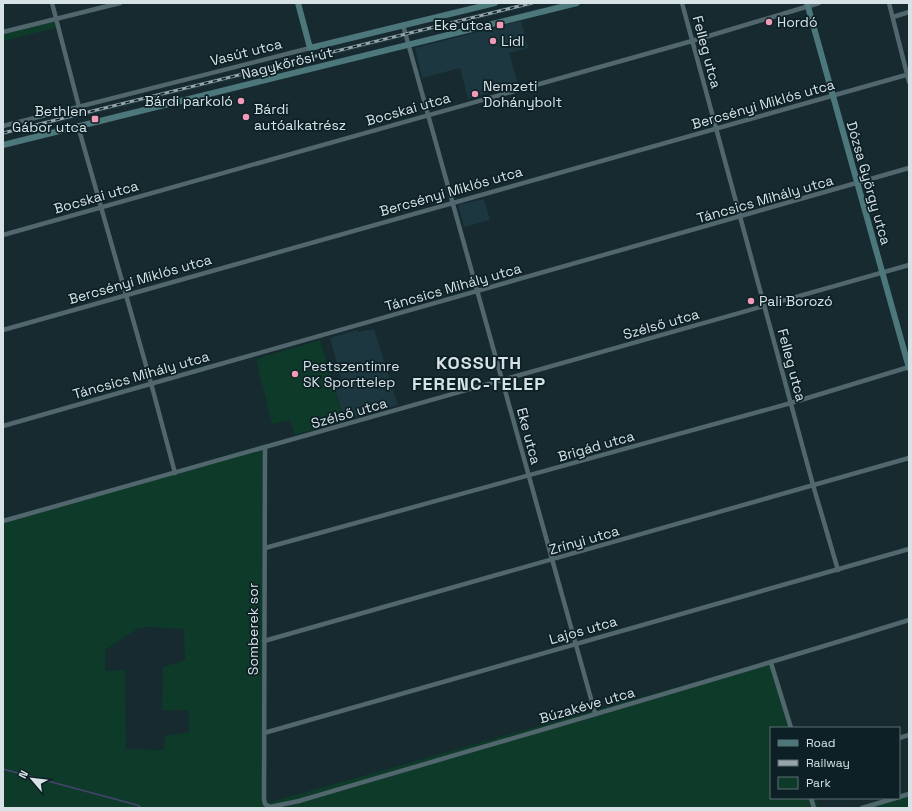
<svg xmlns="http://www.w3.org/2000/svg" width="912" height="811" viewBox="0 0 912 811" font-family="'Space Grotesk',sans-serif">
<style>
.built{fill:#1c373f}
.green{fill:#0e3a29;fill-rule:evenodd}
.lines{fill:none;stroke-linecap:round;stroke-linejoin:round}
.stream{stroke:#45446c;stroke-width:1.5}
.street{stroke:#51666d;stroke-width:4.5}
.secondary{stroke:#4c787b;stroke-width:6}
.rail-casing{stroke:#97a5aa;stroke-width:3}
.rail{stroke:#0d2026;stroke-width:1.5;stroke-dasharray:4.5;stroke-linecap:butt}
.poi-dot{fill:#f09ab7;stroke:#0d2026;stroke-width:1.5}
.labels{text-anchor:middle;stroke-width:3.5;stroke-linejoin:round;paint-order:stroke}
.poi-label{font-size:14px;fill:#d6e2e6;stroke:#0d2026;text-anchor:start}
.street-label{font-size:14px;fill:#d6e2e6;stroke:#0d2026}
.district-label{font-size:18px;font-weight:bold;letter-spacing:1px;fill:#d6e2e6;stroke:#0d2026}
</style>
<rect width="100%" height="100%" fill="#162a30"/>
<path class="built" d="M 522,3 L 543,3 L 3,136 L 3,132 L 26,125 Z
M 521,21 L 528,48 L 509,53 L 518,84 L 468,99 L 460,68 L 422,78 L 415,48 Z
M 484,199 L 490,220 L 464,227 L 458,205 Z
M 374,329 L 398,405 L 344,420 L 335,389 L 343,387 L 330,338 L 357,330 L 358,332 Z"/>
<path class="green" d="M 56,19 L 59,27 L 3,41 L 3,32 Z
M 320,340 L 344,420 L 295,435 L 290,420 L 272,424 L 256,359 Z
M 268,443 L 266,501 L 267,803 L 773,660 L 794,728 L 771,728 L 771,798 L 816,798 L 819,808 L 3,808 L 3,520 ZM 148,627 L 184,629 L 185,660 L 163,667 L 162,710 L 189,710 L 189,732 L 165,736 L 164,750 L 126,749 L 125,670 L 105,671 L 105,650 L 137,629 Z
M 909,791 L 909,808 L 852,808 L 886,798 L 899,798 L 899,794 Z"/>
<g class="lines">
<path class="stream" d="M 3,769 L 137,805 L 142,808"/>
<path class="street" d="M 52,3 L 79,107
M 682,3 L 813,485 L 838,570
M 889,3 L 909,82
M 893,17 L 909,12
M 403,25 L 595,713
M 3,32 L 120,3
M 3,126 L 310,48
M 78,126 L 151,383 L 175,473
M 3,235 L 692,41 L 819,3
M 3,330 L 906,75
M 3,426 L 909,168
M 265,448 L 264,799 L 265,804 L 270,807 L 299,801 C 502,741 706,683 909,620
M 3,521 L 909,265
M 265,548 L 791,403 L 909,367
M 264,641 L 909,458
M 771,663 L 791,728
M 264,733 L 909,549
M 899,738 L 909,735
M 899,797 L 909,794
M 811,798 L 814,808
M 862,808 L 896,798"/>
<path class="secondary" d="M 298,3 L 310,48 L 495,3
M 807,3 L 909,368
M 3,145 L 577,3"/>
<g class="rail-casing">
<path id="rail" d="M 3,133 L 532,3"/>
</g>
<use href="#rail" class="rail"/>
</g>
<g class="poi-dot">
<circle cx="769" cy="22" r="4"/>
<rect x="496" y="21" width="8" height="8" rx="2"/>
<circle cx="493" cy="41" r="4"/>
<circle cx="475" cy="94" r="4"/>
<circle cx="241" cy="101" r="4"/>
<circle cx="246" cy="117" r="4"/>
<rect x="91" y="115" width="8" height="8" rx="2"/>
<circle cx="751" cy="301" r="4"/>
<circle cx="295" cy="374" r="4"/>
</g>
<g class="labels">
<g class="poi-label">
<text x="777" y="27">Hordó</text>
<text x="492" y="30" text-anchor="end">Eke utca</text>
<text x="501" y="46">Lidl</text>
<text x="483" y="91">Nemzeti<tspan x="483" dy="16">Dohánybolt</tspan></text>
<text x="233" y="106" text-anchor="end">Bárdi parkoló</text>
<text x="254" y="114">Bárdi<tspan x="254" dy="16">autóalkatrész</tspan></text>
<text x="87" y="116" text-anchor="end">Bethlen<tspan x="87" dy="16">Gábor utca</tspan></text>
<text x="759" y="306">Pali Borozó</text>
<text x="303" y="371">Pestszentimre<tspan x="303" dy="16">SK Sporttelep</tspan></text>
</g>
<g class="street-label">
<text transform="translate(246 52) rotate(-14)" y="5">Vasút utca</text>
<text transform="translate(707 52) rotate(75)" y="5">Felleg utca</text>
<text transform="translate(287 63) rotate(-14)" y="5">Nagykőrösi út</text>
<text transform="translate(763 104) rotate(-16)" y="5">Bercsényi Miklós utca</text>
<text transform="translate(408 109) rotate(-16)" y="5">Bocskai utca</text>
<text transform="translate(869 183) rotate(74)" y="5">Dózsa György utca</text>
<text transform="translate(451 191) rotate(-16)" y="5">Bercsényi Miklós utca</text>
<text transform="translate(96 197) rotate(-16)" y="5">Bocskai utca</text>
<text transform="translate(765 199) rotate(-16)" y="5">Táncsics Mihály utca</text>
<text transform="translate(140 279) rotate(-16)" y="5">Bercsényi Miklós utca</text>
<text transform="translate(453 287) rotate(-16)" y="5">Táncsics Mihály utca</text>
<text transform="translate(661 324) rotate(-16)" y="5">Szélső utca</text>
<text transform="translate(792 365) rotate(75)" y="5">Felleg utca</text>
<text transform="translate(141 375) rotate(-16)" y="5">Táncsics Mihály utca</text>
<text transform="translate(349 413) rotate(-16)" y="5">Szélső utca</text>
<text transform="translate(529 436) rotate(75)" y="5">Eke utca</text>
<text transform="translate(596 446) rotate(-16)" y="5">Brigád utca</text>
<text transform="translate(584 540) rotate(-16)" y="5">Zrínyi utca</text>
<text transform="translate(253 629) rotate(-90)" y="5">Somberek sor</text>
<text transform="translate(583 630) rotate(-16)" y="5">Lajos utca</text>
<text transform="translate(587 705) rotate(-16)" y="5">Búzakéve utca</text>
</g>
<g class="district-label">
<text x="479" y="369">KOSSUTH<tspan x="479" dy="21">FERENC-TELEP</tspan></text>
</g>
</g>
<rect width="912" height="811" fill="none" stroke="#d6e2e6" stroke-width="8"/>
<rect x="770" y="727" width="130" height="72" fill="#0d2026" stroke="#5d6e73"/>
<rect x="778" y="740" width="20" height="6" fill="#4c787b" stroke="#5d6e73"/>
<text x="806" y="747" font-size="12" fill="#d6e2e6">Road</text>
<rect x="778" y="760" width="20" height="6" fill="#97a5aa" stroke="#5d6e73"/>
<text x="806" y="767" font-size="12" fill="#d6e2e6">Railway</text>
<rect x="778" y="777" width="20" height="12" fill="#0e3a29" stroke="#5d6e73"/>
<text x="806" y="787" font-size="12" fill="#d6e2e6">Park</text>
<g transform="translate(32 779) rotate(298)" stroke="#0d2026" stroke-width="3" paint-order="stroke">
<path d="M0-3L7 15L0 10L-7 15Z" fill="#d6e2e6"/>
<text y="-6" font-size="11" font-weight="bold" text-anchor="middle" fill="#d6e2e6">N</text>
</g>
</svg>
